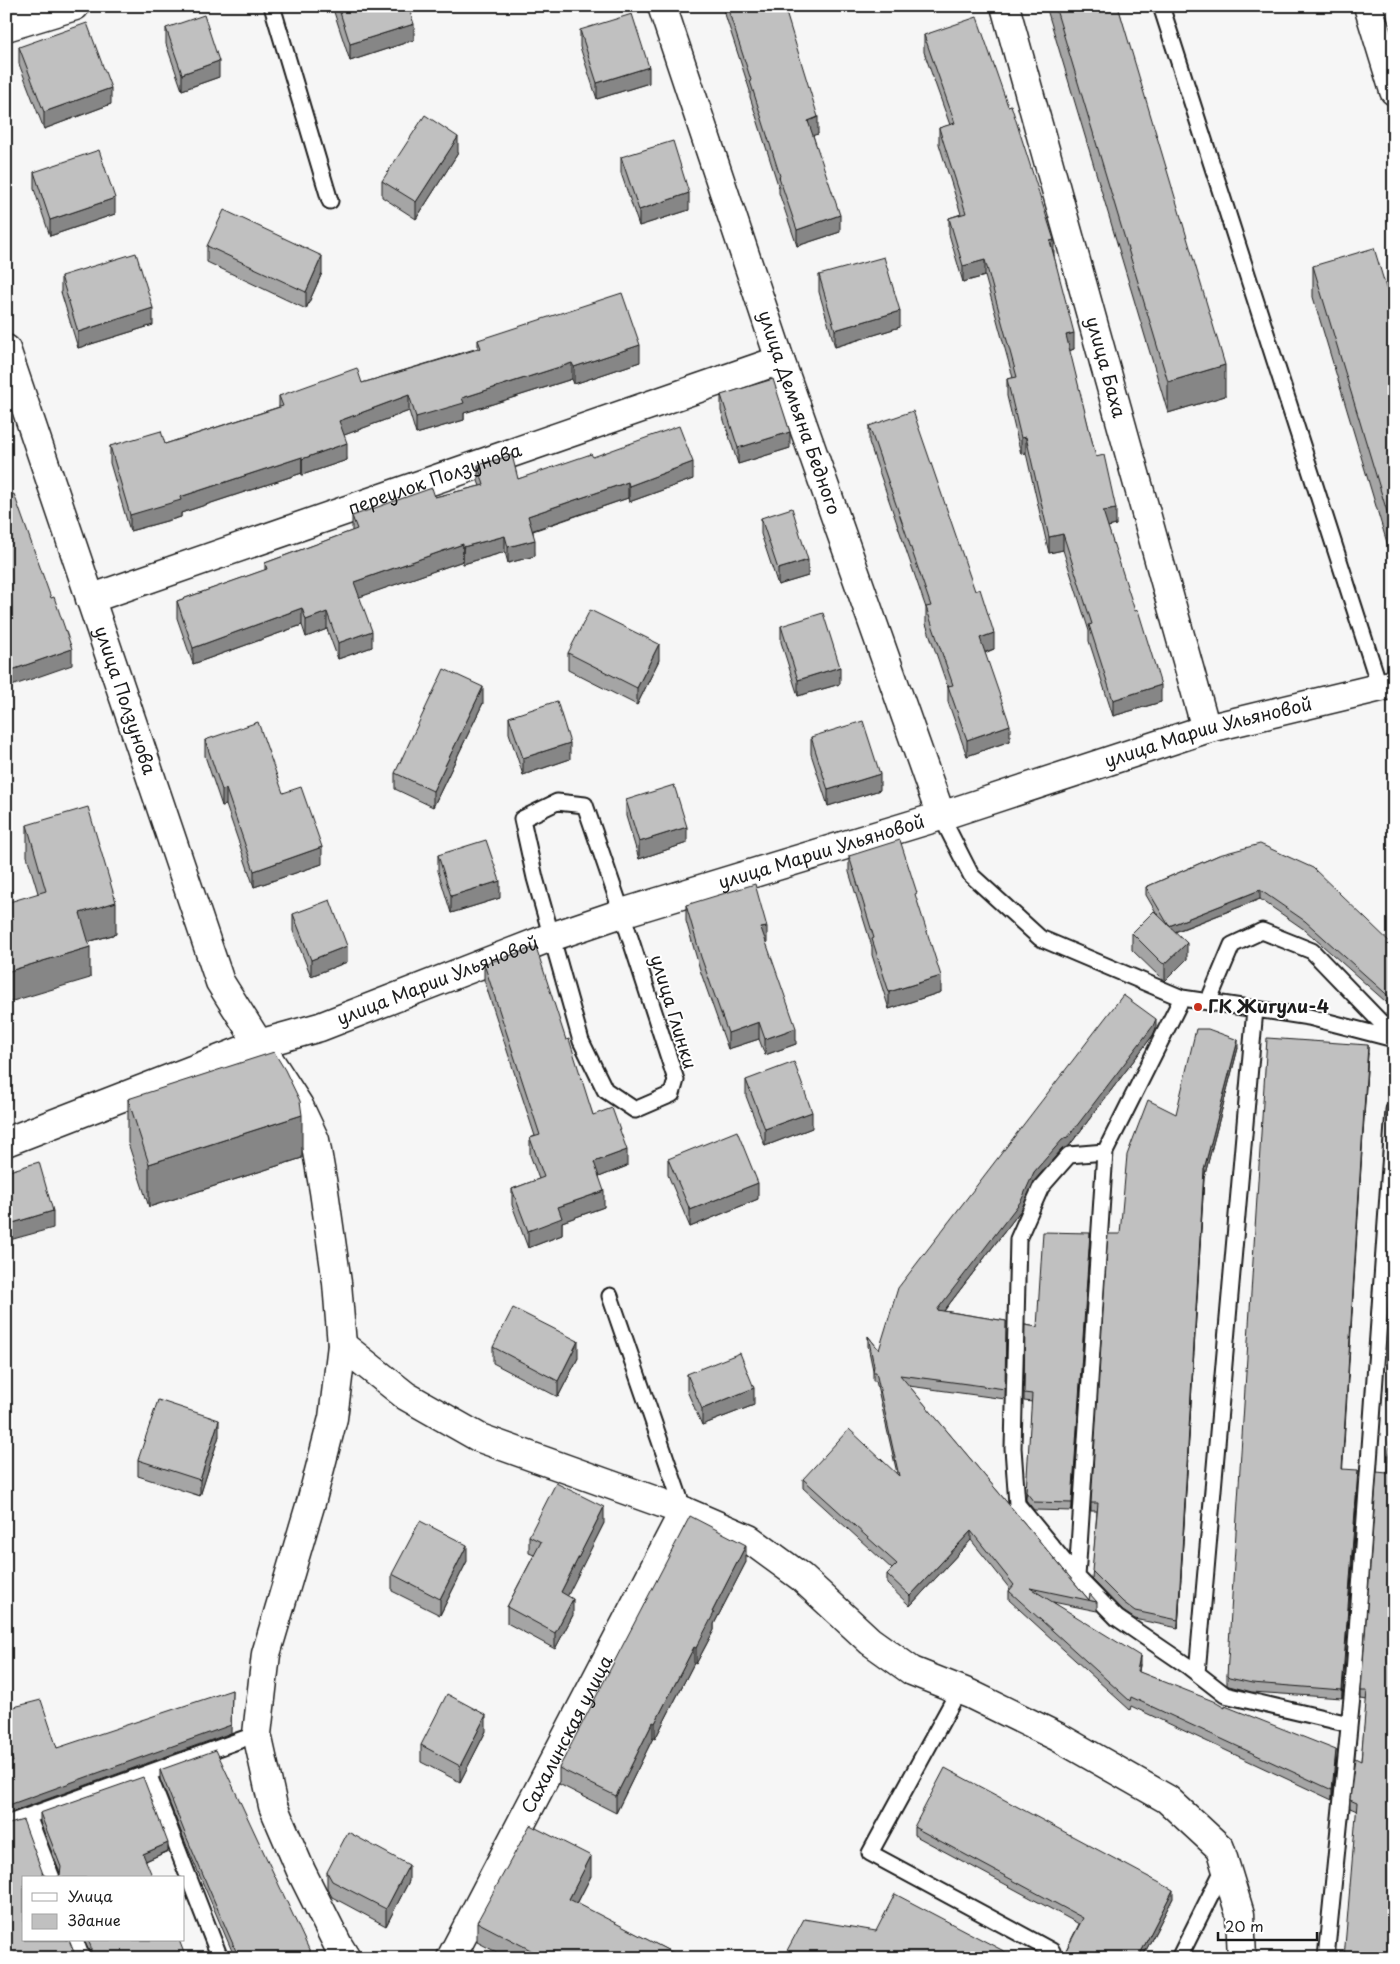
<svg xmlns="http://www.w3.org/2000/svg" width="1400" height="1964" viewBox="0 0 1400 1964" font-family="'Playpen Sans',sans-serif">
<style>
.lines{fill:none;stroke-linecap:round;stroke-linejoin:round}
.service-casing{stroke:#1c1c1c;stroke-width:19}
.minor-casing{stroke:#1c1c1c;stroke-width:31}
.service{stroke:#fff;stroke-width:15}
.minor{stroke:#fff;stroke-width:28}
.wall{fill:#a5a5a5;stroke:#1c1c1c}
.shaded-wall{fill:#868686;stroke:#1c1c1c}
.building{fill:#c0c0c0;stroke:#1c1c1c}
.poi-dot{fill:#c8321e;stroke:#fff;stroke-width:2}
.labels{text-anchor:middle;stroke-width:4;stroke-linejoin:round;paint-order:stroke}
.street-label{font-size:18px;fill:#1c1c1c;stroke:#fff}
.poi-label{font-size:18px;font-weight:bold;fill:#1c1c1c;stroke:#fff;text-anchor:start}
</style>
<rect width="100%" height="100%" fill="#f6f6f6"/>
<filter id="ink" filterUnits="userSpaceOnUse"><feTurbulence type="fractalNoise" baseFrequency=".02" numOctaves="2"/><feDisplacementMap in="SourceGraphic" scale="10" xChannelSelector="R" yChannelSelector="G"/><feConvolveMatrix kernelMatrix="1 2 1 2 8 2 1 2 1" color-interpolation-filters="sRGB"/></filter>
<g filter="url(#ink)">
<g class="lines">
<g class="service-casing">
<path id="service" d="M 272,6 L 330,201
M 1161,6 L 1380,688
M 557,802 L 585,805 L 622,913 L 676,1080 L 672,1094 L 635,1110 L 605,1090 L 581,1041 L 535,878 L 522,819 Z
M 941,816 L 971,875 L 1040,938 L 1182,998 L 1309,1017 L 1394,1039
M 1208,1002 L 1232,945 L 1262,931 L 1312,951 L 1394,1036
M 1105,1152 L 1069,1155 L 1041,1187 L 1018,1239 L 1013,1448 L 1017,1504 L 1077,1577 L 1117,1618 L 1189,1667 L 1225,1695 L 1349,1724
M 610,1296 L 684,1511
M 1077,1577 L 1105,1152 L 1182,998
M 1197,1673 L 1255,1009
M 959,1690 L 870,1853 L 1052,1951
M 148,1773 L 220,1958
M 28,1816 L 52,1878
M 6,1824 L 257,1734
M 75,1940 L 82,1958
M 1179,1958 L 1225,1866
M 1326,1958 L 1353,1687 L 1394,1110"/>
</g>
<g class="minor-casing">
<g id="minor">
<path id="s1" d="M 662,6 L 780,360 L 941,816"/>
<path id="s2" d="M 1005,6 L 1206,729"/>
<path d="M 1368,6 L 1394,91"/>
<path d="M 6,27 L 75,6"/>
<path id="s3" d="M 6,349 L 220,982 L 259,1044 L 299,1106 L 315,1140 L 324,1191 L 337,1283 L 342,1345 L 333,1418 L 312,1499 L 266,1654 L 257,1734 L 273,1806 L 301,1871 L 338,1945 L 346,1958"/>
<path id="s4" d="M 90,599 L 780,360"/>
<path id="s5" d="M 6,1142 L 259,1044 L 320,1027 L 551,937 L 622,913 L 941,816 L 1206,729 L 1394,684"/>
<path d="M 342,1345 L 406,1396 L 480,1438 L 684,1511 L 749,1539 L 801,1577 L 870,1641 L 912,1671 L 970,1694 L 1058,1737 L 1167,1799 L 1220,1848 L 1240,1914 L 1242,1958"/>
<path id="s6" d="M 451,1958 L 684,1511"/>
</g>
</g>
<use href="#service" class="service"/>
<use href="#minor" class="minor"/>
</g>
<path class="wall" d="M 333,6 L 408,6 L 414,40 L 350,61 L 333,9 Z
M 724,6 L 784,6 L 818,134 L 813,135 L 840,232 L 797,246 L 779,193 L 779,188 L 750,97 L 750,91 L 724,11 Z
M 1046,6 L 1118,6 L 1225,396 L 1168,413 Z
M 166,28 L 219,77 L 182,90 L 166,44 Z
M 580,30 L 649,83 L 597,99 L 580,47 Z
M 924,35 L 1054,256 L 1074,349 L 1069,351 L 1096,457 L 1116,525 L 1108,527 L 1161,702 L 1113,716 L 1089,641 L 1089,631 L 1063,550 L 1049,553 L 1026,453 L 1021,454 L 1007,396 L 1007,379 L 1013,378 L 985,276 L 963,282 L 949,234 L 949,218 L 961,214 L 939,144 L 939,128 L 950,125 L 924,52 Z
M 19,47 L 111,104 L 44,129 L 19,64 Z
M 458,153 L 416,219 L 382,197 L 382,181 Z
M 621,157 L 689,210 L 639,226 L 621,173 Z
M 34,172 L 115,214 L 50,236 L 34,189 Z
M 207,246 L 322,273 L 306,309 L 207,262 Z
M 1313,266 L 1394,314 L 1394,566 L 1313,297 Z
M 819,275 L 900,327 L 835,347 L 819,292 Z
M 61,276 L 153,325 L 78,348 L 61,292 Z
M 478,340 L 640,362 L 574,384 L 572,379 L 464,413 L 464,420 L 416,434 L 409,411 L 344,435 L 347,460 L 302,475 L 302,473 L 181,513 L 181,517 L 130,531 L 110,463 L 110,446 L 165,444 L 279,407 L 279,396 L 362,383 L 478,348 Z
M 721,395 L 790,448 L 738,464 L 721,411 Z
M 869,426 L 994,649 L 985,653 L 1010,741 L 967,756 L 948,702 L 948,688 L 926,624 L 926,608 L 869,442 Z
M 593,457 L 693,479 L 629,502 L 628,498 L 533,531 L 535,556 L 508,563 L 505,552 L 463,564 L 463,561 L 359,597 L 372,647 L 338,659 L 327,629 L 306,637 L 302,625 L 193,664 L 177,618 L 177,601 L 265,570 L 265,563 L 352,531 L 352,516 L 435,497 L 480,486 L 478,481 L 478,465 L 518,479 Z
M 761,518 L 808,576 L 778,585 L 761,534 Z
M 781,626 L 840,684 L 798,696 L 781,642 Z
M 568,653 L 659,660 L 637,705 L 568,670 Z
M 483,703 L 433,807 L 395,789 L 395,773 Z
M 509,717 L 570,759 L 523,775 L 509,733 Z
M 811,737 L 880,790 L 828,806 L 811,754 Z
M 205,740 L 322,864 L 254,887 L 226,805 L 222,806 L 205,756 Z
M 626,800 L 687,843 L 639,859 L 626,816 Z
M 27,825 L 116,934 L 88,942 L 90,978 L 38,893 L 27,856 Z
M 438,855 L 500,898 L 451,913 L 438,871 Z
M 1219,855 L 1394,946 L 1394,1009 L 1305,930 L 1260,899 L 1175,932 L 1187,959 L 1165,981 L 1162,979 L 1132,950 L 1132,933 L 1157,914 L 1146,895 L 1146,887 Z
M 849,856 L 917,902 L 941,992 L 889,1009 L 872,955 L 872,947 L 849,872 Z
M 686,905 L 767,943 L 766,943 L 796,1044 L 765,1055 L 759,1039 L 728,1049 L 701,973 L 686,921 Z
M 293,914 L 347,962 L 311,976 L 293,931 Z
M 484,964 L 566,1040 L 593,1115 L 627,1166 L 599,1177 L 604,1207 L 562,1222 L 562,1235 L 528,1248 L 512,1205 L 512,1189 L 539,1179 L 530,1155 L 530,1138 L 535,1136 L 484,980 Z
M 1156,1028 L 1153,1035 L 1069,1146 L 1062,1149 L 1034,1181 L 1021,1210 L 944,1311 L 1006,1321 L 1005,1399 L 909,1386 L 1089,1600 L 1097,1602 L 1097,1611 L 1053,1602 L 1140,1665 L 1139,1672 L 1225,1708 L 1336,1759 L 1332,1800 L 1131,1706 L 1130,1710 L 1009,1600 L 1009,1591 L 1010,1589 L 971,1540 L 910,1606 L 887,1584 L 887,1574 L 892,1569 L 803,1488 L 803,1479 L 897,1473 L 876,1381 L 873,1381 L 873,1370 L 868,1346 L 868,1336 L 879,1350 Z
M 1238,1048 L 1204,1178 L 1178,1628 L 1135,1619 L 1123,1611 L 1092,1579 L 1097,1511 L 1091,1511 L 1091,1503 L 1120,1234 L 1176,1114 Z
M 1368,1053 L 1342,1469 L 1358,1479 L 1342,1698 L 1252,1692 L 1229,1686 L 1227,1685 L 1227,1676 Z
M 746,1080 L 812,1128 L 765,1146 L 746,1096 Z
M 128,1099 L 302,1158 L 149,1207 L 128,1143 Z
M 668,1159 L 758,1199 L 690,1227 L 668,1175 Z
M 1090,1242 L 1072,1511 L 1034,1510 L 1026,1500 L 1032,1402 L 1024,1401 L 1025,1325 L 1037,1327 Z
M 493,1347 L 578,1358 L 558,1397 L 493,1363 Z
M 687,1374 L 754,1405 L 702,1425 L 687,1391 Z
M 219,1436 L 200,1496 L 138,1476 L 138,1460 Z
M 1387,1473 L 1357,1811 L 1350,1808 L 1350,1800 L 1361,1761 L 1367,1700 L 1361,1699 L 1361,1691 Z
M 604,1523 L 567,1596 L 573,1615 L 555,1649 L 507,1623 L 507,1607 L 534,1555 L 529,1553 L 529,1536 Z
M 467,1561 L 440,1615 L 392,1591 L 392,1574 Z
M 746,1562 L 714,1624 L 714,1630 L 696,1664 L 694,1663 L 655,1739 L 653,1738 L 616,1813 L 559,1784 L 559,1768 Z
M 6,1709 L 57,1748 L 231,1733 L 11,1763 L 6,1747 Z
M 486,1731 L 460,1782 L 421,1762 L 421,1745 Z
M 160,1770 L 313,1958 L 235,1958 L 186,1844 L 160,1779 Z
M 40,1813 L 168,1851 L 146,1861 L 60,1875 L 60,1873 L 40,1822 Z
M 914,1827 L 1173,1898 L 1142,1958 L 1062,1958 L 1079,1924 L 914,1835 Z
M 327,1872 L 409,1881 L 386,1926 L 332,1897 L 327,1888 Z
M 591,1876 L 577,1904 L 683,1958 L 508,1958 L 477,1942 L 477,1922 Z
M 84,1940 L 179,1940 L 90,1953 Z"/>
<path class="shaded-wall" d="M 414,24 L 414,40 L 350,61 L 350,44 Z
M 219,61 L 219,77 L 182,90 L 182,74 Z
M 649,67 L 649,83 L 597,99 L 597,83 Z
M 111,88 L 111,104 L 44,129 L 44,112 Z
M 818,117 L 818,134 L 808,137 L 808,121 Z
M 458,137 L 458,153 L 416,219 L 416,202 Z
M 689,193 L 689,210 L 639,226 L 639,210 Z
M 115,198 L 115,214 L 50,236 L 50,220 Z
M 840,215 L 840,232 L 797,246 L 797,230 Z
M 1054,240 L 1054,256 L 1050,241 Z
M 322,256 L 322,273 L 306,309 L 306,292 Z
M 985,260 L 985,276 L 963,282 L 963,266 Z
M 153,308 L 153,325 L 78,348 L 78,332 Z
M 900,311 L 900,327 L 835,347 L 835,330 Z
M 1074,333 L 1074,349 L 1066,352 L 1066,335 Z
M 640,345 L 640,362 L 574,384 L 574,367 Z
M 572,363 L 572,379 L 464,413 L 464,420 L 416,434 L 416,417 L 462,398 Z
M 1225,365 L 1225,396 L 1168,413 L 1168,382 Z
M 409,395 L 409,411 L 339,437 L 339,421 Z
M 790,432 L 790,448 L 738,464 L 738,448 Z
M 1026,437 L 1026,453 L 1021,454 L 1021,438 Z
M 347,443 L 347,460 L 302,475 L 302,459 Z
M 302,457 L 302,473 L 181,513 L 181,517 L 130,531 L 130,515 L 180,497 Z
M 693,462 L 693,479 L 629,502 L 629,486 Z
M 628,482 L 628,498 L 528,532 L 528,516 Z
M 1116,509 L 1116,525 L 1103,528 L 1103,511 Z
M 1063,534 L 1063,550 L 1049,553 L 1049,537 Z
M 505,536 L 505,552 L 463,564 L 463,547 Z
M 535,540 L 535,556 L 508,563 L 508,547 Z
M 463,544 L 463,561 L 354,599 L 354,582 Z
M 808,560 L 808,576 L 778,585 L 778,569 Z
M 302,608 L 302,625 L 193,664 L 193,648 Z
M 327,612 L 327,629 L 306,637 L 306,620 Z
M 372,631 L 372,647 L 338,659 L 338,643 Z
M 994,633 L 994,649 L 980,654 L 980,638 Z
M 659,644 L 659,660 L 637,705 L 637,688 Z
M 72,649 L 72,665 L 6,688 L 6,672 Z
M 840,667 L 840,684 L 798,696 L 798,680 Z
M 1161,685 L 1161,702 L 1113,716 L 1113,700 Z
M 483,687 L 483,703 L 433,807 L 433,791 Z
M 1010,725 L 1010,741 L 967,756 L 967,740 Z
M 570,743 L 570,759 L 523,775 L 523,758 Z
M 880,774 L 880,790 L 828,806 L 828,790 Z
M 226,789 L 226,805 L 222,806 L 222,790 Z
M 687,827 L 687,843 L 639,859 L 639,842 Z
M 322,847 L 322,864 L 254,887 L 254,871 Z
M 500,881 L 500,898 L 451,913 L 451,896 Z
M 1260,890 L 1260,899 L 1169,934 L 1169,926 Z
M 116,902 L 116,934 L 80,944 L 80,913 Z
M 767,927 L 767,943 L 761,945 L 761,928 Z
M 1187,943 L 1187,959 L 1165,981 L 1165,964 Z
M 347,946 L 347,962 L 311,976 L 311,960 Z
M 90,947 L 90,978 L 6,1003 L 6,972 Z
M 941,976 L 941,992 L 889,1009 L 889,992 Z
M 1156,1019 L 1156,1028 L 1153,1035 L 1069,1146 L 1062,1149 L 1034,1181 L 1021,1210 L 937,1320 L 937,1310 L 1034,1172 Z
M 759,1022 L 759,1039 L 728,1049 L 728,1033 Z
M 796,1028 L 796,1044 L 765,1055 L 765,1039 Z
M 1238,1040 L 1238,1048 L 1204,1178 L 1178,1628 L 1204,1169 Z
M 1368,1045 L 1368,1053 L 1342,1478 L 1342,1469 Z
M 812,1112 L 812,1128 L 765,1146 L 765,1129 Z
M 302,1115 L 302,1158 L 149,1207 L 149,1164 Z
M 627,1150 L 627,1166 L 594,1179 L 594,1162 Z
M 758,1183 L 758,1199 L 690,1227 L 690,1210 Z
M 604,1191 L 604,1207 L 562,1222 L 562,1235 L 528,1248 L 528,1231 L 558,1207 Z
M 53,1211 L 53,1228 L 6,1241 L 6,1225 Z
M 1090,1233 L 1090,1242 L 1072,1511 L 1072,1503 Z
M 578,1341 L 578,1358 L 558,1397 L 558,1381 Z
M 754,1388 L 754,1405 L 702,1425 L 702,1409 Z
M 219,1420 L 219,1436 L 200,1496 L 200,1480 Z
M 1358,1470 L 1358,1479 L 1342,1698 L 1342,1690 Z
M 604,1507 L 604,1523 L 561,1609 L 561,1592 Z
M 971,1531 L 971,1540 L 910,1606 L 910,1596 Z
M 467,1545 L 467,1561 L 440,1615 L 440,1599 Z
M 746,1545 L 746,1562 L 714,1624 L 714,1630 L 696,1664 L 696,1648 L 712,1612 Z
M 573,1599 L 573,1615 L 555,1649 L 555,1633 Z
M 694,1647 L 694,1663 L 655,1739 L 655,1723 Z
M 1140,1656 L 1140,1665 L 1137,1680 L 1137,1671 Z
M 232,1690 L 231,1733 L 6,1814 L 6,1806 Z
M 486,1715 L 486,1731 L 460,1782 L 460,1766 Z
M 653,1722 L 653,1738 L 616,1813 L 616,1796 Z
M 1336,1750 L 1336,1759 L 1332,1800 L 1332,1790 Z
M 168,1843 L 168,1851 L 143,1862 L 143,1854 Z
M 591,1856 L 591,1876 L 569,1919 L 569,1899 Z
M 409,1865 L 409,1881 L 386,1926 L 386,1909 Z
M 1173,1890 L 1173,1898 L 1142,1958 L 1138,1958 Z"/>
<path class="building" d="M 338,6 L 408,6 L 414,24 L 350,44 Z
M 727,6 L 784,6 L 818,117 L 808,121 L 840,215 L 797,230 L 779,177 L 780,176 L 750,81 L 751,80 Z
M 1055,6 L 1118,6 L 1225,365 L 1168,382 Z
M 632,14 L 649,67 L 597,83 L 580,30 Z
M 204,15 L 219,61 L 182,74 L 166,28 Z
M 977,17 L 1008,106 L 1011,105 L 1054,240 L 1050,241 L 1074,333 L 1066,335 L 1096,457 L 1104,455 L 1116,509 L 1103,511 L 1135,611 L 1138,610 L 1161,685 L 1113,700 L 1089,625 L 1092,624 L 1063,534 L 1049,537 L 1026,437 L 1021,438 L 1007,379 L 1017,377 L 985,260 L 963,266 L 949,218 L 966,213 L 939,128 L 955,123 L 924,35 Z
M 87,23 L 111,88 L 44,112 L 19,47 Z
M 425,115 L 458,137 L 416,202 L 382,181 Z
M 673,141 L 689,193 L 639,210 L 621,157 Z
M 99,150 L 115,198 L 50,220 L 34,172 Z
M 224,210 L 322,256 L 306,292 L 207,246 Z
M 1374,248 L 1394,314 L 1394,535 L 1313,266 Z
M 136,253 L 153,308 L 78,332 L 61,276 Z
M 884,257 L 900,311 L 835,330 L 819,275 Z
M 622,293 L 640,345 L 574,367 L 572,363 L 462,398 L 464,403 L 416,417 L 409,395 L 339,421 L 347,443 L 302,459 L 302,457 L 180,497 L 181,500 L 130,515 L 110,446 L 161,431 L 165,444 L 283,406 L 279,396 L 357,368 L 362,383 L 481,348 L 478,340 Z
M 773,379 L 790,432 L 738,448 L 721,395 Z
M 913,411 L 975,591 L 980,589 L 994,633 L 980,638 L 1010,725 L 967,740 L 948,686 L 953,685 L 926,607 L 931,606 L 869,426 Z
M 679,426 L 693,462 L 629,486 L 628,482 L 528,516 L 535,540 L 508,547 L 505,536 L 463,547 L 463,544 L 354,582 L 372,631 L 338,643 L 327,612 L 306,620 L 302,608 L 193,648 L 177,601 L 267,569 L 265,563 L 357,529 L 352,516 L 432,488 L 435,497 L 484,485 L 478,465 L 512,455 L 518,479 L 591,454 L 593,457 Z
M 14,494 L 51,598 L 54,597 L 72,649 L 6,672 L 6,497 Z
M 792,508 L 808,560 L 778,569 L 761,518 Z
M 590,610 L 659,644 L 637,688 L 568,653 Z
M 823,613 L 840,667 L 798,680 L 781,626 Z
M 444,669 L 483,687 L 433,791 L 395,773 Z
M 557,701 L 570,743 L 523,758 L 509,717 Z
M 863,721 L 880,774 L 828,790 L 811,737 Z
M 258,722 L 283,793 L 301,787 L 322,847 L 254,871 L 226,789 L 222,790 L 205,740 Z
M 674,785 L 687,827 L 639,842 L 626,800 Z
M 88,807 L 116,902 L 80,913 L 90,947 L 6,972 L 6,903 L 46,891 L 27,825 Z
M 486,840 L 500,881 L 451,896 L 438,855 Z
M 900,840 L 917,893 L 915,894 L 941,976 L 889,992 L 872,939 L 874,938 L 849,856 Z
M 1260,844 L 1313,868 L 1394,946 L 1394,1001 L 1305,921 L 1260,890 L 1169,926 L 1146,887 L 1219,855 Z
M 755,884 L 767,927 L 761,928 L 796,1028 L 765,1039 L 759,1022 L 728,1033 L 701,957 L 686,905 Z
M 330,900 L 347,946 L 311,960 L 293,914 Z
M 1154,911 L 1187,943 L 1165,964 L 1162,963 L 1132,933 Z
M 536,947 L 566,1040 L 569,1039 L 593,1115 L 612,1108 L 627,1150 L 594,1162 L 604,1191 L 558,1207 L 562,1218 L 528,1231 L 512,1189 L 544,1177 L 530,1138 L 540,1135 L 484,964 Z
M 1123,995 L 1156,1019 L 1153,1026 L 1069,1136 L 1062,1140 L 1034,1172 L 1021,1201 L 937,1310 L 1006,1321 L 1005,1389 L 900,1375 L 1089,1600 L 1090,1594 L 1097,1602 L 1030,1588 L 1140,1656 L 1137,1671 L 1213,1701 L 1225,1708 L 1225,1706 L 1336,1750 L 1332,1790 L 1131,1697 L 1130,1701 L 1009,1591 L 1014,1585 L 971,1531 L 910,1596 L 887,1574 L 897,1564 L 803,1479 L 849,1429 L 899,1476 L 876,1372 L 873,1372 L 874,1366 L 868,1336 L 879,1350 L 898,1288 Z
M 1196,1029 L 1208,1029 L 1238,1040 L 1204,1169 L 1178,1620 L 1135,1611 L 1123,1602 L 1092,1571 L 1098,1503 L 1091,1503 L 1108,1234 L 1120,1234 L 1127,1155 L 1148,1100 L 1176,1114 Z
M 1267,1038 L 1368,1045 L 1342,1469 L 1358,1470 L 1342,1690 L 1252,1683 L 1229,1678 L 1227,1676 Z
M 274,1052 L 285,1070 L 300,1101 L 302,1115 L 149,1164 L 128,1099 Z
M 794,1062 L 812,1112 L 765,1129 L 746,1080 Z
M 737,1131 L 758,1183 L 690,1210 L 668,1159 Z
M 39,1162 L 53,1211 L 6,1225 L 6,1172 Z
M 1043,1232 L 1090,1233 L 1072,1503 L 1034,1502 L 1026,1492 L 1032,1394 L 1024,1393 L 1025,1325 L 1037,1327 Z
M 513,1308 L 578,1341 L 558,1381 L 493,1347 Z
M 740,1353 L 754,1388 L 702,1409 L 687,1374 Z
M 1394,1392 L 1394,1958 L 1344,1958 L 1357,1803 L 1350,1800 L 1355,1758 L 1361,1761 L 1367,1691 L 1361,1691 L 1377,1472 L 1387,1473 Z
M 158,1400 L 219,1420 L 200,1480 L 138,1460 Z
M 556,1483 L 604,1507 L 561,1592 L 573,1599 L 555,1633 L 507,1607 L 541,1542 L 529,1536 Z
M 690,1516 L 746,1545 L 712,1612 L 714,1613 L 696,1648 L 694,1647 L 655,1723 L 653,1722 L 616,1796 L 559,1768 Z
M 420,1521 L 467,1545 L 440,1599 L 392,1574 Z
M 232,1690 L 231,1725 L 6,1806 L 6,1764 L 13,1762 L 6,1739 L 6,1709 L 41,1700 L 57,1748 Z
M 447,1694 L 486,1715 L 460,1766 L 421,1745 Z
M 216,1750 L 313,1958 L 239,1958 L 186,1836 L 160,1770 Z
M 945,1768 L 1173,1890 L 1138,1958 L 1062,1958 L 1083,1918 L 914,1827 Z
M 143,1777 L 168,1843 L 143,1854 L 153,1878 L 56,1878 L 60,1875 L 61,1867 L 40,1813 Z
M 23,1820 L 43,1874 L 47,1877 L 50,1878 L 24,1878 L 24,1940 L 69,1940 L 76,1957 L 78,1958 L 6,1958 L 6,1825 Z
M 530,1825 L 591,1856 L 569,1899 L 683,1958 L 546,1958 L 477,1922 Z
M 348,1832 L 409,1865 L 386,1909 L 332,1881 L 327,1872 Z
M 895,1894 L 1017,1958 L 783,1958 L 804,1919 L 876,1931 Z
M 88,1940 L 179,1940 L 186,1958 L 86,1958 L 91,1952 L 91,1947 Z"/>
</g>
<circle class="poi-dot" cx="1198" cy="1007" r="5"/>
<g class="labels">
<g class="street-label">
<text dy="6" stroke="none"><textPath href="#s2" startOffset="375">улица Баха</textPath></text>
<text dy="6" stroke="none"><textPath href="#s1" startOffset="429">улица Демьяна Бедного</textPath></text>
<text dy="6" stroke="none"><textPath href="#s4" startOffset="365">переулок Ползунова</textPath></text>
<text dy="6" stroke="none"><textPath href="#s3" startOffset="371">улица Ползунова</textPath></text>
<text dy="6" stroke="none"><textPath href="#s5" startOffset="1271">улица Марии Ульяновой</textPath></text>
<text dy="6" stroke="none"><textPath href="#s5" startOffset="866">улица Марии Ульяновой</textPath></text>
<text dy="6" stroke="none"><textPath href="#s5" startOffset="461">улица Марии Ульяновой</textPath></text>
<text transform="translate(673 1012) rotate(73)" y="6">улица Глинки</text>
<text dy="6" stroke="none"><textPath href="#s6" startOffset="252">Сахалинская улица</textPath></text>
</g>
<g class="poi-label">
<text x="1208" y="1013">ГК Жигули-4</text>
</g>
</g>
<rect width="1400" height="1964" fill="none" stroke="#fff" stroke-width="25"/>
<rect x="12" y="12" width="1375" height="1939" fill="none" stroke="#1c1c1c" stroke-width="2" filter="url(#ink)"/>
<rect x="22" y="1876" width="162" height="65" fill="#ffffff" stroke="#a4a4a4"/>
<rect x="32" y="1893" width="25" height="8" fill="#ffffff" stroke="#a4a4a4"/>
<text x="68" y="1902" font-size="15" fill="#1c1c1c">Улица</text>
<rect x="32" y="1914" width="25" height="15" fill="#c0c0c0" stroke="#a4a4a4"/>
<text x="68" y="1926" font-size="15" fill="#1c1c1c">Здание</text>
<path d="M1218 1932v8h99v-8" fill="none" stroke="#1c1c1c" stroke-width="2.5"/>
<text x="1225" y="1932" font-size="15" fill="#1c1c1c" stroke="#ffffff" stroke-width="4" paint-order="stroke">20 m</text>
</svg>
